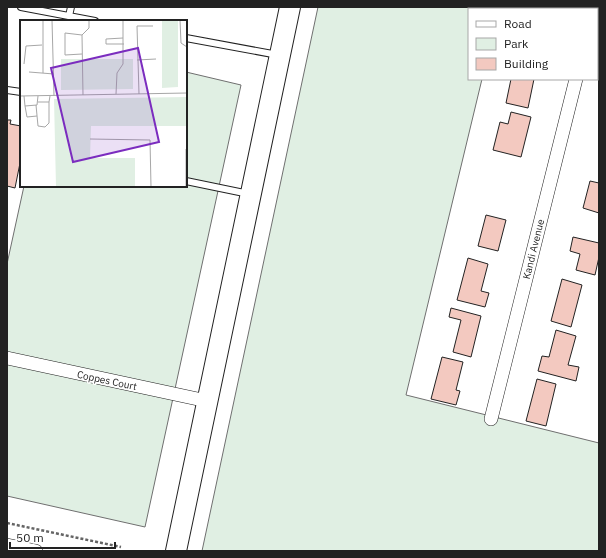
<svg xmlns="http://www.w3.org/2000/svg" width="606" height="558" viewBox="0 0 606 558" font-family="'IBM Plex Sans',sans-serif">
<style>
.green{fill:#e0efe3;stroke:#6f6f6f}
.building{fill:#f3c9c0;stroke:#222}
.lines{fill:none;stroke-linecap:round;stroke-linejoin:round}
.lane-casing{stroke:#222;stroke-width:8}
.street-casing{stroke:#222;stroke-width:14}
.primary-casing{stroke:#222;stroke-width:22}
.path{stroke:#646464;stroke-width:2.5;stroke-dasharray:3 2;stroke-linecap:butt}
.lane{stroke:#fff;stroke-width:6}
.street{stroke:#fff;stroke-width:13}
.primary{stroke:#fff;stroke-width:20}
.labels{text-anchor:middle;stroke-width:3;stroke-linejoin:round;paint-order:stroke}
.street-label{font-size:10px;fill:#222;stroke:#fff}
.inset-road{fill:none;stroke:#a7a7a7;stroke-width:1}
.view{fill:#7b2cbf;fill-opacity:0.15;stroke:#7b2cbf;stroke-width:2}
.inset-edge{fill:none;stroke:#222;stroke-width:2}
</style>
<rect width="100%" height="100%" fill="#fff"/>
<path class="green" d="M 318,7 L 500,7 L 499,9 L 469,9 L 469,79 L 482,79 L 406,395 L 599,443 L 599,551 L 202,551 Z
M 186,72 L 241,85 L 145,527 L 7,496 L 7,264 L 24,186 L 186,186 Z"/>
<path class="building" d="M 518,7 L 537,7 L 537,9 L 517,9 Z
M 511,79 L 534,79 L 528,108 L 506,103 Z
M 511,112 L 531,117 L 521,157 L 493,150 L 500,122 L 508,124 Z
M 7,120 L 11,120 L 10,124 L 21,126 L 21,158 L 15,188 L 7,186 Z
M 590,181 L 599,183 L 599,213 L 583,208 Z
M 486,215 L 506,220 L 498,251 L 478,246 Z
M 573,237 L 599,243 L 599,257 L 595,275 L 576,270 L 580,254 L 570,251 Z
M 468,258 L 488,264 L 481,291 L 489,293 L 485,307 L 457,300 Z
M 562,279 L 582,285 L 571,327 L 551,321 Z
M 451,308 L 481,316 L 471,357 L 453,352 L 461,320 L 449,317 Z
M 556,330 L 576,336 L 568,365 L 579,367 L 576,381 L 538,371 L 542,356 L 549,357 Z
M 442,357 L 463,362 L 456,390 L 460,391 L 456,405 L 431,399 Z
M 537,379 L 556,384 L 546,426 L 526,421 Z"/>
<g class="lines">
<g class="lane-casing">
<path id="lane" d="M 21,7 L 95,21
M 69,16 L 71,7
M 186,38 L 278,55
M 7,90 L 21,92
M 186,181 L 249,194"/>
</g>
<g class="street-casing">
<path id="street" d="M 597,56 L 599,56
M 7,358 L 207,401
M 491,419 L 576,79
M 7,545 L 36,551"/>
</g>
<g class="primary-casing">
<path id="primary" d="M 176,551 L 290,7"/>
</g>
<path class="path" d="M 7,523 L 121,547"/>
<use href="#lane" class="lane"/>
<use href="#street" class="street"/>
<use href="#primary" class="primary"/>
</g>
<g class="labels">
<g class="street-label">
<text transform="translate(533 249) rotate(-76)" y="4">Kandi Avenue</text>
<text transform="translate(107 380) rotate(12)" y="4">Coppes Court</text>
</g>
</g>
<g transform="translate(20 20)">
<rect width="167" height="167" fill="#fff"/>
<path d="M 142,0 L 158,0 L 158,67 L 142,68 ZM 41,39 L 113,39 L 113,69 L 41,70 ZM 167,77 L 167,106 L 71,106 L 70,138 L 115,138 L 115,167 L 36,167 L 34,79 Z" fill="#e0efe3"/>
<path class="inset-road" d="M 32,0 L 34,76M 160,0 L 161,23 L 167,27M 62,15 L 63,75M 62,15 L 45,13 L 45,35 L 62,34M 62,15 L 69,8 L 69,0M 103,18 L 86,19 L 86,24 L 104,24M 117,40 L 136,39M 4,44 L 6,26 L 22,25M 9,52 L 34,54M 23,53 L 23,0M 96,74 L 97,53 L 103,44 L 103,0M 119,74 L 117,6 L 133,6M 0,76 L 167,73M 4,76 L 5,86 L 17,85 L 18,76M 18,82 L 29,82 L 30,76M 16,85 L 18,106 L 25,107 L 29,103 L 29,82M 5,86 L 7,97 L 17,96M 70,119 L 130,120 L 131,167M 166,129 L 166,167"/>
<path class="view" d="M 118,28 L 139,122 L 53,142 L 31,48 Z"/>
<rect width="167" height="167" class="inset-edge"/>
</g>
<rect width="606" height="558" fill="none" stroke="#222222" stroke-width="16"/>
<rect x="468" y="8" width="130" height="72" fill="#ffffff" stroke="#a7a7a7"/>
<rect x="476" y="21" width="20" height="6" fill="#ffffff" stroke="#a7a7a7"/>
<text x="504" y="28" font-size="12" fill="#222222">Road</text>
<rect x="476" y="38" width="20" height="12" fill="#e0efe3" stroke="#a7a7a7"/>
<text x="504" y="48" font-size="12" fill="#222222">Park</text>
<rect x="476" y="58" width="20" height="12" fill="#f3c9c0" stroke="#a7a7a7"/>
<text x="504" y="68" font-size="12" fill="#222222">Building</text>
<path d="M10 542v6h105v-6" fill="none" stroke="#222222" stroke-width="2"/>
<text x="16" y="542" font-size="12" fill="#222222" stroke="#ffffff" stroke-width="3" paint-order="stroke">50 m</text>
</svg>
